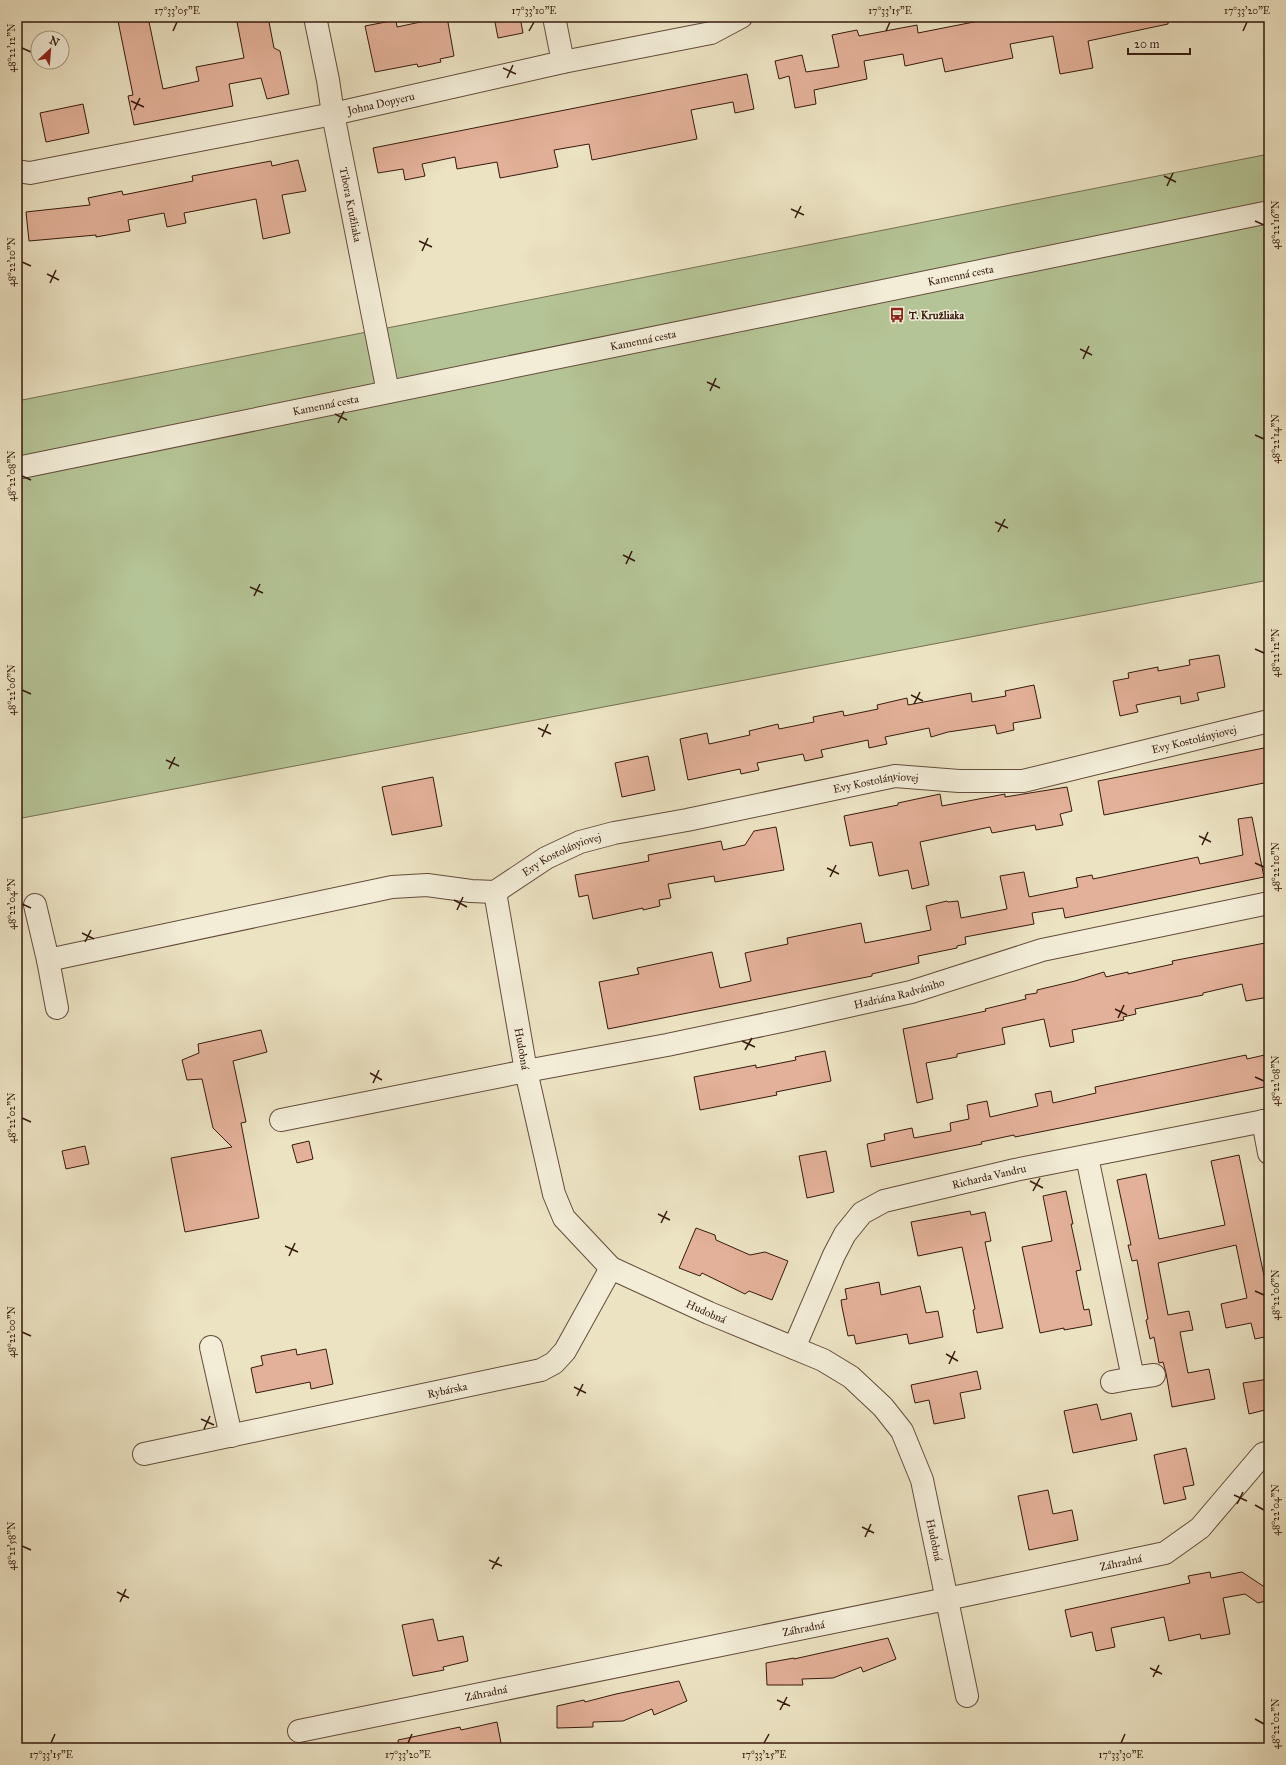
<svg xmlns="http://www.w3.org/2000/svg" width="1286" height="1765" viewBox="0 0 1286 1765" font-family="'IM FELL Great Primer',serif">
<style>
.green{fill:#b5c496;stroke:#766f52}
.building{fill:#e3b199;stroke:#361a0e}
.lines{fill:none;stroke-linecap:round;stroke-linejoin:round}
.street-casing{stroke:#644c3b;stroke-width:24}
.street{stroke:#f3edd8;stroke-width:22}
.ticks{fill:none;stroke:#361a0e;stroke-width:1.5}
.labels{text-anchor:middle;stroke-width:3;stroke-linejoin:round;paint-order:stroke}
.street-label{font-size:11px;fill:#361a0e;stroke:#f3edd8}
.poi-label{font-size:11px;font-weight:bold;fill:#361a0e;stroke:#f3edd8;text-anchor:start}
.neatline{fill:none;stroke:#361a0e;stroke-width:1.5}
.ticks-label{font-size:10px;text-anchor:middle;fill:#361a0e}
</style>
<rect width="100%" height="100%" fill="#ece3c3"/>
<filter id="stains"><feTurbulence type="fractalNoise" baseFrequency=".005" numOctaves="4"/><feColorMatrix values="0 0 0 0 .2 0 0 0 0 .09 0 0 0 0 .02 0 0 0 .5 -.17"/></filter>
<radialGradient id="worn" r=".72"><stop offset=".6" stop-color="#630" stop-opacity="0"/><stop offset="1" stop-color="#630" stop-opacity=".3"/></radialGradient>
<path class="green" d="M 1269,154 L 1269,580 L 17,819 L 17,401 Z"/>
<path class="building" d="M 139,17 L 148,17 L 163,89 L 199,81 L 196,67 L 244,58 L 236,17 L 268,17 L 274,48 L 280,51 L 289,94 L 267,99 L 261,78 L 229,84 L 233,106 L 134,125 L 128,96 L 133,95 L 118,21 Z
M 429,17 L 447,17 L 454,56 L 440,59 L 441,62 L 418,67 L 417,64 L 375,72 L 365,26 L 396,20 L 397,27 L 430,20 Z
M 494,17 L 520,17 L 523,33 L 498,38 Z
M 999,17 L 1168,17 L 1168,24 L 1088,41 L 1093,68 L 1060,74 L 1053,36 L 1010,44 L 1013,58 L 945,72 L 942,58 L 905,66 L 903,54 L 864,61 L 867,79 L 814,90 L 816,104 L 795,108 L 789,76 L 779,79 L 775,61 L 802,55 L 806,72 L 839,67 L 832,35 L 857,30 L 859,36 L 917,25 L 918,33 Z
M 747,74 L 754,109 L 735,113 L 733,102 L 691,110 L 697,139 L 592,160 L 589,144 L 554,150 L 558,167 L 500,178 L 497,162 L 457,169 L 455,157 L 422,164 L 425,176 L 405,180 L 403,169 L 378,173 L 373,148 Z
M 83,104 L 89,133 L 46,142 L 40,113 Z
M 298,160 L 306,191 L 282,195 L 290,233 L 263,239 L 256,199 L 184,213 L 186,223 L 167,227 L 164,213 L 128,220 L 130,231 L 96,237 L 96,235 L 29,241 L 26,212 L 90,205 L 88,198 L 122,191 L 123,195 L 193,181 L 192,176 L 271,161 L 272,166 Z
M 1219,655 L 1225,687 L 1197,693 L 1199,700 L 1181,704 L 1180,696 L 1136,705 L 1138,712 L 1120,716 L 1113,681 L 1129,678 L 1128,673 L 1158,667 L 1158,671 L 1190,665 L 1189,660 Z
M 1034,685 L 1041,718 L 1013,723 L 1014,730 L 997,734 L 995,725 L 948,732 L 931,737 L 929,728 L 885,737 L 887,744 L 869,748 L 868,740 L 821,750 L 823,757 L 805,761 L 803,754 L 757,763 L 759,770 L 741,774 L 740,769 L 688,780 L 680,739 L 707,733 L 709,744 L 750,735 L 749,731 L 778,724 L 779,729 L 814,722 L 813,717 L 843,711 L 844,716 L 878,709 L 877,705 L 907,698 L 908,705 L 971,693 L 972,702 L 1006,696 L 1005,691 Z
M 1269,747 L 1269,782 L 1104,815 L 1098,781 Z
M 648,756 L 655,790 L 622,797 L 615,763 Z
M 433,777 L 442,826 L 392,835 L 382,787 Z
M 1067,787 L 1072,811 L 1060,814 L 1063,825 L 1036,830 L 1035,825 L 992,833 L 990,827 L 920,842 L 929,885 L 912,889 L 908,870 L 879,876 L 872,842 L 850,846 L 844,816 L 898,805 L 898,803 L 940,794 L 942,806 L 1005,794 L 1005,797 Z
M 1252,817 L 1264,877 L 1065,918 L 1063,908 L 1032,913 L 1034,924 L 965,937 L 966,944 L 957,946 L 957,948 L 918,956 L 919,963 L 872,974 L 872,976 L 608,1029 L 599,982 L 639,974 L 637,968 L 712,952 L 720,988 L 751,981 L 745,953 L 788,944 L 787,938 L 861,923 L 865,943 L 931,930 L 926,906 L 947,901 L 948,902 L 958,901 L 961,918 L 1007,909 L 1000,876 L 1024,872 L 1029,897 L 1078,887 L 1076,878 L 1092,875 L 1093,879 L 1198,857 L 1200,864 L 1243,855 L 1238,819 Z
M 776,827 L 784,870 L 715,882 L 714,876 L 668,884 L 671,898 L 659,900 L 660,906 L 643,910 L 643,908 L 593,919 L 588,895 L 579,897 L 575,875 L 649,861 L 648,855 L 721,841 L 723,850 L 745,845 L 754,831 Z
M 1265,943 L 1269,962 L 1269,997 L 1246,1001 L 1242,984 L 1203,993 L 1203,995 L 1135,1009 L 1136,1014 L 1123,1017 L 1124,1020 L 1072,1030 L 1074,1042 L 1050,1047 L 1044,1019 L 1002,1028 L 1005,1044 L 957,1054 L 957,1057 L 926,1063 L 933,1099 L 917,1103 L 903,1029 L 986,1011 L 985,1009 L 1026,999 L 1025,995 L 1037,993 L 1037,990 L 1075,981 L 1104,972 L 1106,977 L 1128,972 L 1128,974 L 1173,964 L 1172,961 Z
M 261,1030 L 267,1052 L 233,1061 L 246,1122 L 241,1123 L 259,1218 L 185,1232 L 171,1158 L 232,1147 L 213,1128 L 202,1079 L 187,1080 L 182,1060 L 199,1053 L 198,1044 Z
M 825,1051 L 831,1081 L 776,1092 L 777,1095 L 700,1110 L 694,1077 L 756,1065 L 756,1068 L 796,1060 L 795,1057 Z
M 1269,1054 L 1269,1086 L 1015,1137 L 1014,1135 L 981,1142 L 982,1144 L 871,1167 L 867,1144 L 885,1140 L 884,1134 L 912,1128 L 914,1138 L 951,1131 L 950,1123 L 969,1119 L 967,1105 L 987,1101 L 990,1117 L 1038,1106 L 1035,1094 L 1051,1091 L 1053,1103 L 1096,1093 L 1095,1087 L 1246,1055 L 1247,1059 Z
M 309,1141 L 313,1159 L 297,1163 L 292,1145 Z
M 85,1146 L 89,1164 L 66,1169 L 62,1151 Z
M 826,1151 L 834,1192 L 807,1198 L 799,1156 Z
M 1239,1155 L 1269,1300 L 1269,1336 L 1255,1339 L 1251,1323 L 1226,1328 L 1221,1304 L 1247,1298 L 1236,1245 L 1158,1263 L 1168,1315 L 1189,1311 L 1193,1330 L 1180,1332 L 1188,1373 L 1209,1369 L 1215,1399 L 1172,1407 L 1166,1373 L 1163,1362 L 1159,1363 L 1154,1337 L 1150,1339 L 1146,1320 L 1148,1319 L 1137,1260 L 1132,1261 L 1128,1245 L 1131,1245 L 1117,1180 L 1146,1174 L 1159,1239 L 1225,1225 L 1211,1161 Z
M 1066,1191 L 1073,1224 L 1071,1224 L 1081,1270 L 1076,1271 L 1084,1310 L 1089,1309 L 1092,1325 L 1064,1330 L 1064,1328 L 1040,1333 L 1022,1247 L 1052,1241 L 1043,1196 Z
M 970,1211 L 971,1215 L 985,1212 L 991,1241 L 985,1242 L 1003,1328 L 977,1333 L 973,1310 L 975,1309 L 962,1247 L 918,1256 L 911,1222 Z
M 696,1228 L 715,1235 L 716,1240 L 750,1255 L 765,1252 L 788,1261 L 772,1300 L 749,1291 L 745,1294 L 702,1273 L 700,1276 L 679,1268 Z
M 879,1282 L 881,1295 L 920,1286 L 926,1313 L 938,1311 L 943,1337 L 909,1344 L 907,1334 L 856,1344 L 854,1335 L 848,1336 L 842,1307 L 841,1300 L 847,1299 L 845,1289 Z
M 296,1349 L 297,1355 L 326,1349 L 333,1384 L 311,1389 L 310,1382 L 256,1393 L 251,1368 L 263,1365 L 261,1356 Z
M 977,1371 L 981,1389 L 960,1393 L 965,1418 L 934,1424 L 929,1400 L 915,1403 L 911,1385 Z
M 1269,1379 L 1269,1409 L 1249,1414 L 1243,1383 Z
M 1097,1404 L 1101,1420 L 1131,1413 L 1137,1440 L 1073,1453 L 1064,1411 Z
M 1186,1448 L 1194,1485 L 1183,1487 L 1186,1499 L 1164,1504 L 1154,1455 Z
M 1048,1490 L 1053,1514 L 1072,1510 L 1078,1540 L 1029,1550 L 1018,1496 Z
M 1210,1572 L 1211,1578 L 1242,1572 L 1269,1590 L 1269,1600 L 1258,1603 L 1245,1594 L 1223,1598 L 1230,1634 L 1201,1639 L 1200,1634 L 1169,1641 L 1164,1617 L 1111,1628 L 1115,1647 L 1096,1651 L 1092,1632 L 1071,1637 L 1065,1610 L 1190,1583 L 1188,1576 Z
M 433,1619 L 438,1641 L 463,1636 L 468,1661 L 443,1667 L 444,1670 L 413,1676 L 402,1625 Z
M 888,1638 L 896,1659 L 863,1672 L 861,1667 L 833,1678 L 802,1679 L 803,1685 L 767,1685 L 766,1663 L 794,1658 L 794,1659 Z
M 679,1681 L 687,1701 L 654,1715 L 652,1709 L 623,1721 L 593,1722 L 593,1727 L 557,1728 L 557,1706 L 584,1700 L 585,1702 L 616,1694 Z
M 497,1722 L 501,1743 L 477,1748 L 399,1748 L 398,1740 L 460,1727 L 461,1730 Z"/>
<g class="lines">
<g class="street-casing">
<g id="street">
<path id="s1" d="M 315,17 L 328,80 L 333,114 L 388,392"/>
<path d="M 554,17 L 563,62"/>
<path id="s2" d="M 17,171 L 30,173 L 333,114 L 563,62 L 711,33 L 741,17"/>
<path id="s3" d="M 17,468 L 1269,212"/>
<path id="s4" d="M 495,892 L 526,1071 L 554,1194 L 564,1218 L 611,1268 L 709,1313 L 823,1360 L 851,1377 L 883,1407 L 902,1431 L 922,1480 L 967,1696"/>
<path id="s5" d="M 495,892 L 546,858 L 580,842 L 614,833 L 687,820 L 895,776 L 959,781 L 1023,781 L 1269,721"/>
<path d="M 35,905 L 48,960 L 392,887 L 427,885 L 471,891 L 495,892"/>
<path d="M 48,960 L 57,1008"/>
<path id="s6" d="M 281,1120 L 526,1071 L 667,1045 L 786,1020 L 911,992 L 1042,950 L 1269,903"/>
<path d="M 1263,1121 L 1269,1153"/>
<path d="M 1087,1157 L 1133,1378 L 1154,1375"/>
<path d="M 211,1347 L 231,1436"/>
<path id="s7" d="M 794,1348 L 834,1255 L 845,1234 L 862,1213 L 884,1201 L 1015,1170 L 1269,1120"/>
<path d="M 1112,1382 L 1133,1378"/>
<path id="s8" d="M 144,1454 L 541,1370 L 554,1363 L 565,1351 L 611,1268"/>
<path id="s9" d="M 299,1731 L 971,1594 L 1165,1553 L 1200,1528 L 1263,1454 L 1269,1452"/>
</g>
</g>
<use href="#street" class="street"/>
</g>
<path class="ticks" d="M 173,31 L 177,22M 529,31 L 534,22M 886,31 L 890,22M 1243,31 L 1247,22M 22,48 L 31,52M 503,68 L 516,74M 507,78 L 513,65M 131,101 L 144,107M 134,110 L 140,98M 1164,176 L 1176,182M 1167,186 L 1173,173M 791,209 L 804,215M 795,218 L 801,206M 1255,221 L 1264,225M 419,241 L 432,247M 422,251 L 428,238M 22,262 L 31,266M 47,274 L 59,280M 50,283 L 56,270M 1080,349 L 1092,355M 1083,359 L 1089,346M 707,382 L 720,388M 710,391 L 716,378M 335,414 L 347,420M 338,423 L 344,411M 1255,435 L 1264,439M 22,476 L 31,480M 995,522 L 1008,528M 998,532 L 1005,519M 623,555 L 635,561M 626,564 L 632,551M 250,587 L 263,593M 254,596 L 260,584M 1255,649 L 1264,653M 22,690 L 31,694M 911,695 L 923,701M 914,704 L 920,692M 538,728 L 551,734M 542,737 L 548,724M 166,760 L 179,766M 169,769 L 175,757M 1199,836 L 1211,842M 1202,845 L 1208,832M 1255,863 L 1264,867M 827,868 L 839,874M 830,877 L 836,865M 454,900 L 467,907M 22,904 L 31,908M 457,910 L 463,897M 82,933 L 94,939M 85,942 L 91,930M 1115,1009 L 1127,1015M 1118,1018 L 1124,1005M 742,1041 L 755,1047M 745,1050 L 752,1038M 370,1073 L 382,1080M 1255,1077 L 1264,1081M 373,1083 L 379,1070M 22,1118 L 31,1122M 1030,1181 L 1043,1188M 1033,1191 L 1040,1178M 658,1214 L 670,1220M 661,1223 L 667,1211M 285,1246 L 298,1252M 289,1256 L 295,1243M 1255,1291 L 1264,1295M 22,1332 L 31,1336M 946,1354 L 958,1361M 949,1364 L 955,1351M 574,1387 L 586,1393M 577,1396 L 583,1384M 201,1419 L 214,1425M 204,1429 L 210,1416M 1234,1495 L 1247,1501M 1237,1504 L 1243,1492M 1255,1505 L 1264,1510M 862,1527 L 874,1533M 865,1537 L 871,1524M 22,1546 L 31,1550M 489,1560 L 502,1566M 492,1569 L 499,1557M 117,1592 L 129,1598M 120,1602 L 126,1589M 1150,1668 L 1162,1674M 1153,1677 L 1159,1665M 777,1700 L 790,1706M 780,1710 L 787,1697M 1255,1719 L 1264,1724M 51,1743 L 55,1734M 408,1743 L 412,1734M 764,1743 L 769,1734M 1121,1743 L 1125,1734"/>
<defs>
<g id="bus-bare" transform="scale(1.2)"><path d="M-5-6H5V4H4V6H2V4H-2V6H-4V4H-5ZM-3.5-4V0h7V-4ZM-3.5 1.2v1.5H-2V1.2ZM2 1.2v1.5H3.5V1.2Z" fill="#8f2418" stroke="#f3edd8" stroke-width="2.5" paint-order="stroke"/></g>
</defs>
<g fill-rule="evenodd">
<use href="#bus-bare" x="897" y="315"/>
</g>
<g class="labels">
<g class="street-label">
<text dy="4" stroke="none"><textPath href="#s2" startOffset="371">Johna Dopyeru</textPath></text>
<text dy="4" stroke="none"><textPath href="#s1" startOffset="191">Tibora Kružliaka</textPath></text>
<text dy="4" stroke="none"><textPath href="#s3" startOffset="963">Kamenná cesta</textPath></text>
<text dy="4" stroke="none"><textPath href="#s3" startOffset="639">Kamenná cesta</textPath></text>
<text dy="4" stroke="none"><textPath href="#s3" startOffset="315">Kamenná cesta</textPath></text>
<text dy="4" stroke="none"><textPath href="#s5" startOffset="725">Evy Kostolányiovej</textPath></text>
<text dy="4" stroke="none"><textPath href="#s5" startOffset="401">Evy Kostolányiovej</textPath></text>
<text dy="4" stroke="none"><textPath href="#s5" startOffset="77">Evy Kostolányiovej</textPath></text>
<text dy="4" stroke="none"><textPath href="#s6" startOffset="631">Hadriána Radvániho</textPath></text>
<text dy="4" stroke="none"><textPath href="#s4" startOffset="159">Hudobná</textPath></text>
<text dy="4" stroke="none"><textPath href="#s7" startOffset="285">Richarda Vandru</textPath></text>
<text dy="4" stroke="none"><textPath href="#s4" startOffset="507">Hudobná</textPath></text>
<text dy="4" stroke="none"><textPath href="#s8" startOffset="310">Rybárska</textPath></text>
<text dy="4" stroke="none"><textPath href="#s4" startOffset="855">Hudobná</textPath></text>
<text dy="4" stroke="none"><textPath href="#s9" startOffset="839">Záhradná</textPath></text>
<text dy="4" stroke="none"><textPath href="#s9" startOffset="515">Záhradná</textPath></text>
<text dy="4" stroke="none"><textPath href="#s9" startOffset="191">Záhradná</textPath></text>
</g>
<g class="poi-label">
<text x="909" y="319">T. Kružliaka</text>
</g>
</g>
<rect width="1286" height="1765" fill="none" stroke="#ece3c3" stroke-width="44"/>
<g transform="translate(50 50) rotate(26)"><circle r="19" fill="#f3edd8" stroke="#a79987"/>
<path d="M0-3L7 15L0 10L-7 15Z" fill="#8f2418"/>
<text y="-6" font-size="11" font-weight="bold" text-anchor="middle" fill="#361a0e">N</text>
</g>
<path d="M1128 48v6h62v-6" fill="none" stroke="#361a0e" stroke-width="2"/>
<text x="1134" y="48" font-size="12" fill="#361a0e" stroke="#f3edd8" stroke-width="3" paint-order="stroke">20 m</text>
<rect x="22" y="22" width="1242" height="1721" class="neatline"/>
<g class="ticks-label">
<text x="177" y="14">17°33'05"E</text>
<text x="534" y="14">17°33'10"E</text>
<text x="890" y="14">17°33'15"E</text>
<text x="1247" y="14">17°33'20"E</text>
<text transform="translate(11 48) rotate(-90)" y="4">48°22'12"N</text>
<text transform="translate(1275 225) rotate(-90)" y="4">48°22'16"N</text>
<text transform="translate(11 262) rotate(-90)" y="4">48°22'10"N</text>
<text transform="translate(1275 439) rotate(-90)" y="4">48°22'14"N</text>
<text transform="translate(11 476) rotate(-90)" y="4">48°22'08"N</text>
<text transform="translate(1275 653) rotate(-90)" y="4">48°22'12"N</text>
<text transform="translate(11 690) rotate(-90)" y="4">48°22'06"N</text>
<text transform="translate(1275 867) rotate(-90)" y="4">48°22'10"N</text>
<text transform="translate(11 904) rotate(-90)" y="4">48°22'04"N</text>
<text transform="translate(1275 1081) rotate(-90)" y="4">48°22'08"N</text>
<text transform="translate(11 1118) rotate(-90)" y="4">48°22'02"N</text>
<text transform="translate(1275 1295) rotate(-90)" y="4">48°22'06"N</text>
<text transform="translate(11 1332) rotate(-90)" y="4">48°22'00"N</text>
<text transform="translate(1275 1510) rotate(-90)" y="4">48°22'04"N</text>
<text transform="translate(11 1546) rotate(-90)" y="4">48°21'58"N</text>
<text transform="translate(1275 1724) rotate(-90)" y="4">48°22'02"N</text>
<text x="51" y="1758">17°33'15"E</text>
<text x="408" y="1758">17°33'20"E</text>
<text x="764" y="1758">17°33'25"E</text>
<text x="1121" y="1758">17°33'30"E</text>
</g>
<rect width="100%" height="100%" filter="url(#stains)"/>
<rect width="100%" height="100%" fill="url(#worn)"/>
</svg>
